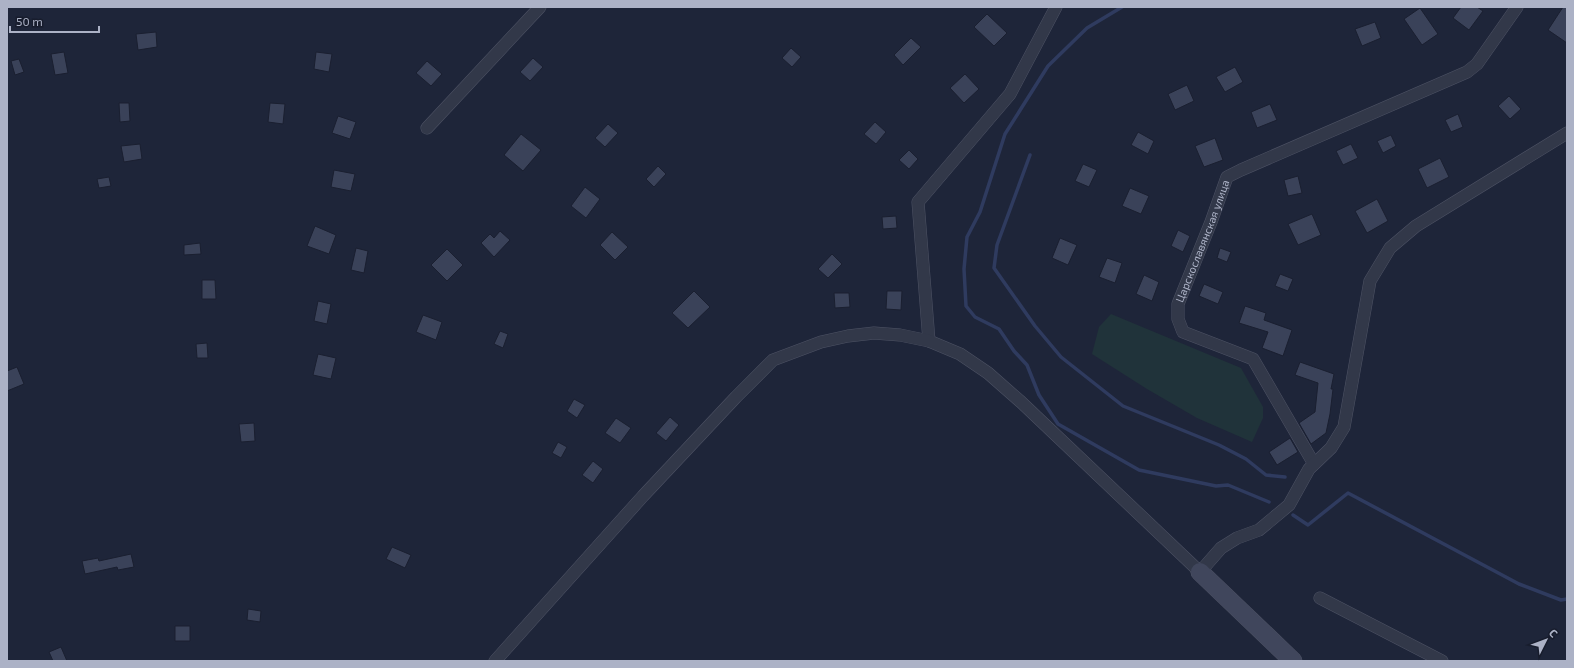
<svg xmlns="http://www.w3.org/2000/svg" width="1574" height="668" viewBox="0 0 1574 668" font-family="'Exo 2',sans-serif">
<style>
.green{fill:#20333a}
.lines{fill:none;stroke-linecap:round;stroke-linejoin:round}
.stream{stroke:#2f3b5f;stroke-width:3.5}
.building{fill:#3a4259;stroke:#1a1f30}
.street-casing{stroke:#4d5264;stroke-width:13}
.secondary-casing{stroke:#4d5264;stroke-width:19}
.street{stroke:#323849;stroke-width:12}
.secondary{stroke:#40465c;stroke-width:18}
.labels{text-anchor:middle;stroke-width:3;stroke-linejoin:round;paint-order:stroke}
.street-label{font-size:11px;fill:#acb2c6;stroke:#181d2d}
</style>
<rect width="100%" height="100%" fill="#1e2539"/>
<path class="green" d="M 1111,314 L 1241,368 L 1263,407 L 1263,418 L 1252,442 L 1197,418 L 1147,389 L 1092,354 L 1099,327 Z"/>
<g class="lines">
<path class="stream" d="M 1122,7 L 1087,28 L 1048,66 L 1005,134 L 980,212 L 967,237 L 964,269 L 966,306 L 975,317 L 999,329 L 1014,351 L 1027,365 L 1039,395 L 1058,424 L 1139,470 L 1216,486 L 1228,485 L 1269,502
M 1030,155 L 997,245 L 994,268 L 1035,326 L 1061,357 L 1123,406 L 1219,445 L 1246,459 L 1266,475 L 1285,477
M 1293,515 L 1308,525 L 1348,493 L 1519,584 L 1561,600 L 1567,599"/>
</g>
<path class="building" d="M 1461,7 L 1477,7 L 1483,11 L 1469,30 L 1453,18 Z
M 1563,7 L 1567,7 L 1567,43 L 1548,30 Z
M 1420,8 L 1438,34 L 1422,45 L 1404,19 Z
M 987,14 L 1007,33 L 994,46 L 974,27 Z
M 1375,22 L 1381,38 L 1362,46 L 1355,29 Z
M 156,32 L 157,47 L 138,50 L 136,34 Z
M 911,38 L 921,47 L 903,65 L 894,55 Z
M 791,48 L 801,57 L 792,67 L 782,58 Z
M 64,52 L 68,73 L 55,75 L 51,54 Z
M 316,52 L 332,54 L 329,72 L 314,69 Z
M 533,58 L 543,67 L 530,81 L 520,72 Z
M 19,59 L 24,72 L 15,75 L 11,61 Z
M 427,61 L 442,74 L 431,86 L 416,73 Z
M 1235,67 L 1243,82 L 1225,92 L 1216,77 Z
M 965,74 L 979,89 L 964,103 L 950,88 Z
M 1187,85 L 1194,101 L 1175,110 L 1168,94 Z
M 1509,96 L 1521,109 L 1510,119 L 1498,106 Z
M 119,103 L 129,103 L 130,121 L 120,122 Z
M 270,103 L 285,104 L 283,124 L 268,122 Z
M 1270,104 L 1277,120 L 1257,128 L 1251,112 Z
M 1458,114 L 1463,127 L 1451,132 L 1445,120 Z
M 338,116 L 356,122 L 350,139 L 332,133 Z
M 875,122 L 886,132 L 876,144 L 864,134 Z
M 608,124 L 618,133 L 605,147 L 595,138 Z
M 1138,132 L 1154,141 L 1148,154 L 1131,145 Z
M 521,134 L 541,150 L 523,171 L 504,155 Z
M 1391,135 L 1396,146 L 1383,153 L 1377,141 Z
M 1215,138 L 1223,160 L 1204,167 L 1195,146 Z
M 140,144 L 142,159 L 124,162 L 121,146 Z
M 1351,144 L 1358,158 L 1343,165 L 1336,151 Z
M 909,150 L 918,159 L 909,169 L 899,160 Z
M 1440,158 L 1449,177 L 1427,188 L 1418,169 Z
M 1083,164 L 1097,170 L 1089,187 L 1075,181 Z
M 658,166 L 666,174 L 654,187 L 646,179 Z
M 334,170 L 355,174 L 351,191 L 331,187 Z
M 1298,176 L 1302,193 L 1288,196 L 1284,180 Z
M 109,177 L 111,186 L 99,188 L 97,179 Z
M 585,187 L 600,199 L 586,218 L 571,206 Z
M 1130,188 L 1149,196 L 1141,214 L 1122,206 Z
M 1377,199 L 1388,221 L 1367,233 L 1355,211 Z
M 1312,214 L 1321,235 L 1298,245 L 1288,224 Z
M 896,216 L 897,228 L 883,229 L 882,217 Z
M 315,226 L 336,235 L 329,254 L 307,246 Z
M 1178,230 L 1190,236 L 1183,252 L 1171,246 Z
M 500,231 L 510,240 L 494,257 L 481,243 L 490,234 L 494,238 Z
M 612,232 L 628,247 L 615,260 L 600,245 Z
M 1060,238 L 1077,245 L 1068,265 L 1052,258 Z
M 200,243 L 201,254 L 184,255 L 184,245 Z
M 356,248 L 368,251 L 364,273 L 351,270 Z
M 1220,248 L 1231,252 L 1227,262 L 1217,258 Z
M 447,249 L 463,265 L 447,281 L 431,265 Z
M 832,254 L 842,264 L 828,278 L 818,269 Z
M 1107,258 L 1122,263 L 1115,283 L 1099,277 Z
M 1280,274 L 1293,279 L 1288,291 L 1275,286 Z
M 1144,275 L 1159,282 L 1152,301 L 1136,294 Z
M 202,280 L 215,280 L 216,299 L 202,299 Z
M 1204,284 L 1223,292 L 1218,304 L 1199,296 Z
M 694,291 L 710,307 L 688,328 L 672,313 Z
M 887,291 L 902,291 L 901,310 L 886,309 Z
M 834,293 L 849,293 L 850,307 L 835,308 Z
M 318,301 L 331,304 L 327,324 L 314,321 Z
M 1245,306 L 1266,313 L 1264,320 L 1292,330 L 1283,356 L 1262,348 L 1268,332 L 1239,323 Z
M 423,315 L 442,322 L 436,340 L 416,332 Z
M 500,331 L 508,334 L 503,348 L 494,344 Z
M 207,343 L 208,358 L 197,358 L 196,344 Z
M 318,354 L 336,358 L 331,379 L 313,375 Z
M 1300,362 L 1334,374 L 1331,389 L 1333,389 L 1330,414 L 1326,433 L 1311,444 L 1299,423 L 1315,412 L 1318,383 L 1295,375 Z
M 17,367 L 24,384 L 7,391 L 7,371 Z
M 574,399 L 585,405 L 577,418 L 567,411 Z
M 670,417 L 679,425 L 666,441 L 656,433 Z
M 616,418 L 631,428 L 620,443 L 605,433 Z
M 254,423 L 255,441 L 241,442 L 239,424 Z
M 1290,438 L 1298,452 L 1277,465 L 1269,452 Z
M 558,442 L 567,447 L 561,458 L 552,453 Z
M 593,461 L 603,469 L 593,483 L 582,475 Z
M 392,547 L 411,555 L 405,568 L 386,559 Z
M 131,554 L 134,567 L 118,570 L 117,567 L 85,574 L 82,561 L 98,558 L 99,561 Z
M 248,609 L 261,611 L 260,622 L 247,620 Z
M 175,626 L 190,626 L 190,641 L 175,641 Z
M 61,647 L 67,661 L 53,661 L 49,652 Z"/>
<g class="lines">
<g class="street-casing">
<g id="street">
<path d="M 427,128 L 540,7"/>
<path d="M 929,341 L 918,202 L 1010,94 L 1056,7"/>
<path id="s1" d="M 1314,464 L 1253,359 L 1183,332 L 1178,319 L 1178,304 L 1211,222 L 1227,177 L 1241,170 L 1467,72 L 1477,64 L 1517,7"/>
<path d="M 1320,598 L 1442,661"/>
<path d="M 495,661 L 643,496 L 736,397 L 773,360 L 821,342 L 848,336 L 874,333 L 900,335 L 929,341 L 960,354 L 988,373 L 1021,402 L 1200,572 L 1221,548 L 1237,538 L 1259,530 L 1289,505 L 1309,469 L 1331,448 L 1344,427 L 1370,281 L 1390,248 L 1416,226 L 1567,133"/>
</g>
</g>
<g class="secondary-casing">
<path id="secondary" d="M 1200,572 L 1293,661"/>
</g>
<use href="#street" class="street"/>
<use href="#secondary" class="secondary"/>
</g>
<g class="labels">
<g class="street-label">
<text dy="4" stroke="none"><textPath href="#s1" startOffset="293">Царскославянская улица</textPath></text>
</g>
</g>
<rect width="1574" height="668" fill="none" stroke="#acb2c6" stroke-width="16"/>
<g transform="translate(1546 640) rotate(48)" stroke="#181d2d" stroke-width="3" paint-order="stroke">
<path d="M0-3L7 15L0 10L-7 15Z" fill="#acb2c6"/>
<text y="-6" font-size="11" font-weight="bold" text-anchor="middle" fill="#acb2c6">С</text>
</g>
<path d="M10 26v6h89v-6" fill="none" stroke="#acb2c6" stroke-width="2"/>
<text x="16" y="26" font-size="12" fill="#acb2c6" stroke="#181d2d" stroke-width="3" paint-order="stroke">50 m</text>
</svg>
